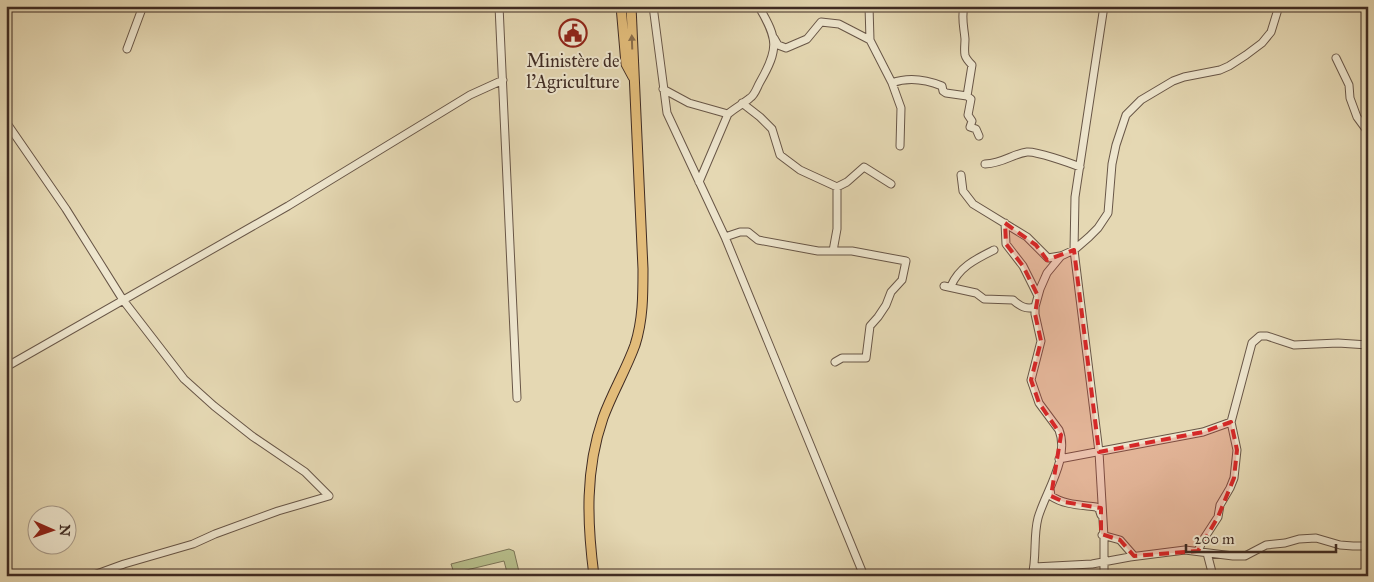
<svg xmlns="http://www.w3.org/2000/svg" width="1374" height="582" viewBox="0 0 1374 582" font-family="'IM FELL Great Primer',serif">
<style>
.green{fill:#b7be8b;stroke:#7b7457}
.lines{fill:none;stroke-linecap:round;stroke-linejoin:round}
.minor-casing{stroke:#685647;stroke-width:9}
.major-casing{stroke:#3f2b23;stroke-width:11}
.minor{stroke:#eee6ce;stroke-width:7}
.major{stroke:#e2bc7a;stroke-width:9}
.oneway{fill:#886c4a}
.marked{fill:#d62828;fill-opacity:0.2;stroke:#d62828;stroke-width:4;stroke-dasharray:10 6;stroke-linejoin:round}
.labels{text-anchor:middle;stroke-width:4;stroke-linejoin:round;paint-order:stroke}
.poi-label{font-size:18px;fill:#3f2b23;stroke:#eee6ce}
</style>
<rect width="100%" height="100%" fill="#e5d8b3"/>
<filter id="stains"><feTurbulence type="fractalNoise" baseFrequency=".004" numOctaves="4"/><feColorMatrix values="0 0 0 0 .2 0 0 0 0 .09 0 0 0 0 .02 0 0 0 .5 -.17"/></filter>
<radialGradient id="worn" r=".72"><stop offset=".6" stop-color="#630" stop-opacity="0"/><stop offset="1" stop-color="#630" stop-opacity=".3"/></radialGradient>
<path class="green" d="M 509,549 L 514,551 L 520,576 L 508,576 L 504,561 L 454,573 L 451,564 Z"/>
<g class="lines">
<g class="minor-casing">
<path id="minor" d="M 499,6 L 517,398
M 653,6 L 667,113 L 725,237 L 864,576
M 869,6 L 870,40 L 892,83 L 901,108 L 900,146
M 964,6 C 961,18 964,27 965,39 C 965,44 964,50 965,55 C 966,59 969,62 972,65 L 967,96 L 971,99 L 968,115 L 972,121 L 970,127 L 976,129 L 979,136
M 1104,6 L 1075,197 L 1074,250 L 1099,452 L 1104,537 L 1104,576
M 774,38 L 778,45 L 786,48 L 807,39 L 821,22 L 839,24 L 870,40
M 127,49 L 143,6
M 1336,58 L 1349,85 L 1350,98 L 1357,117 L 1368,132
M 892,83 C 908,77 927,80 942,86 L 943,91 L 946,93 L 967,96
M 663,89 L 689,103 L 728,114
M 742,103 L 760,117 L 772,129 L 780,155 L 800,170 L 837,187 L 847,182 L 864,167 L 891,184
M 6,122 L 66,209 L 123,300 L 184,379 L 214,406 L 252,436 L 305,472 L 329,496 L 278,511 L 215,534 L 193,544 L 124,564 L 91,576
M 985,164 C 1004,163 1012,154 1027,152 C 1036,151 1070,163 1080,167
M 961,175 L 963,191 L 973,204 L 1027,237 L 1048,258 L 1060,256
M 699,182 L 728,114 C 735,108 743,104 750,98 C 755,95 757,87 760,82 C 779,49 778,39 759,7
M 1005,223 L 1006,244 L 1023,266 L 1038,296
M 725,237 L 740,232 L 748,232 L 758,240 L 818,251 L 852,251 L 906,261 L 902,280 L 891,292 L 886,305 L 878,317 L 870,326 L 866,358 L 842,358 L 835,362
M 833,251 L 837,229 L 837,187
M 944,286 L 976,293 L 984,299 L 1013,300 C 1020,306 1026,310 1035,307
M 951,286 C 959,267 976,259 994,250
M 6,367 L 288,206 L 470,95 L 503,80
M 1059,459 L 1203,432 L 1231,422 L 1252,343 L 1260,336 L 1267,336 L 1294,345 L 1338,343 L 1368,345
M 1050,489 L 1051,496 C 1064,505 1081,505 1096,507 L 1099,509 L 1101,515
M 1102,535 L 1120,540 L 1134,556
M 1198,551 L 1203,540 L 1218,517 L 1220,505 L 1230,488 L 1234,478 L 1237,450 L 1231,422
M 1207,553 L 1213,576
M 1034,567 L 1092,564 L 1130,557 L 1185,550 L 1233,556 L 1245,556 L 1266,545 L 1285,543 L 1299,539 L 1316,538 L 1340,545 L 1353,546 L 1365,546 L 1368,545
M 1032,576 C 1037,557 1033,537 1038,518 C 1045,493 1070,458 1059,430 L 1039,403 L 1031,380 L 1041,341 L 1035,314 L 1035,307 L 1040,289 L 1047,273 L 1061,256 L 1074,250 L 1089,237 L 1098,228 L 1108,213 L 1112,164 L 1116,145 L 1126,115 L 1141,100 L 1173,81 L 1184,77 L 1220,70 L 1229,66 L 1246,55 L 1262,43 L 1271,32 L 1279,6"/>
</g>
<g class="major-casing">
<path id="major" d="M 621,6 L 626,64 L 633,77
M 594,576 C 587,522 585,470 603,418 C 612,393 626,370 635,345 C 643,320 643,295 643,269 L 631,6"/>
</g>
<use href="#minor" class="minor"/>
<use href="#major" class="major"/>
</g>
<defs><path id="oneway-solid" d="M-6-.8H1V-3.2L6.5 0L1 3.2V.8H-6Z" transform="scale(1.25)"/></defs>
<use class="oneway" href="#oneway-solid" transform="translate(632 42) rotate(-92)"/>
<path class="marked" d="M 1005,223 L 1036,245 L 1047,260 L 1074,250 L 1099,452 L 1203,432 L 1231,422 L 1237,450 L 1234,478 L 1218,517 L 1198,551 L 1134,556 L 1120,540 L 1101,534 L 1101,508 L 1064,502 L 1051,496 L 1061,435 L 1039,403 L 1031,380 L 1041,341 L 1035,314 L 1038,296 L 1023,266 L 1006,244 Z"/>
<defs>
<g id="civic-ring" transform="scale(1.4375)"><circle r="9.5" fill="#eee6ce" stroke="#8f2418" stroke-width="1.5"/><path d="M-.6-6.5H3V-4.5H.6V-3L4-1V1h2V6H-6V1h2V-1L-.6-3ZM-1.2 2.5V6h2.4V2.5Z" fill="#8f2418"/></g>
</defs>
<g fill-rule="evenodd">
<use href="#civic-ring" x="573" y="33"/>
</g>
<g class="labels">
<g class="poi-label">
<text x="573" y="67">Ministère de<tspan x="573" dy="21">l'Agriculture</tspan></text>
</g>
</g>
<rect width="1374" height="582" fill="none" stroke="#e5d8b3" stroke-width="25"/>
<rect x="8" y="8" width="1359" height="567" fill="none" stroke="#3f2b23" stroke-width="2.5"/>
<rect x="12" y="12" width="1349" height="557" fill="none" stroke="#3f2b23"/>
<g transform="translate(52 530) rotate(92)"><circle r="24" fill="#eee6ce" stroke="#a89b8a"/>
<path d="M0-4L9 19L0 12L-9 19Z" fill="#8f2418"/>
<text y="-8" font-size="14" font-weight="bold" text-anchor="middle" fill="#3f2b23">N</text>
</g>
<path d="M1186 544v8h150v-8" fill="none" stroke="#3f2b23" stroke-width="2.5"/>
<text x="1194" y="544" font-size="15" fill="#3f2b23" stroke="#eee6ce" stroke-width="4" paint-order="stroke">200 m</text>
<rect width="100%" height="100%" filter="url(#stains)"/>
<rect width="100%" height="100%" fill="url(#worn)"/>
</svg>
